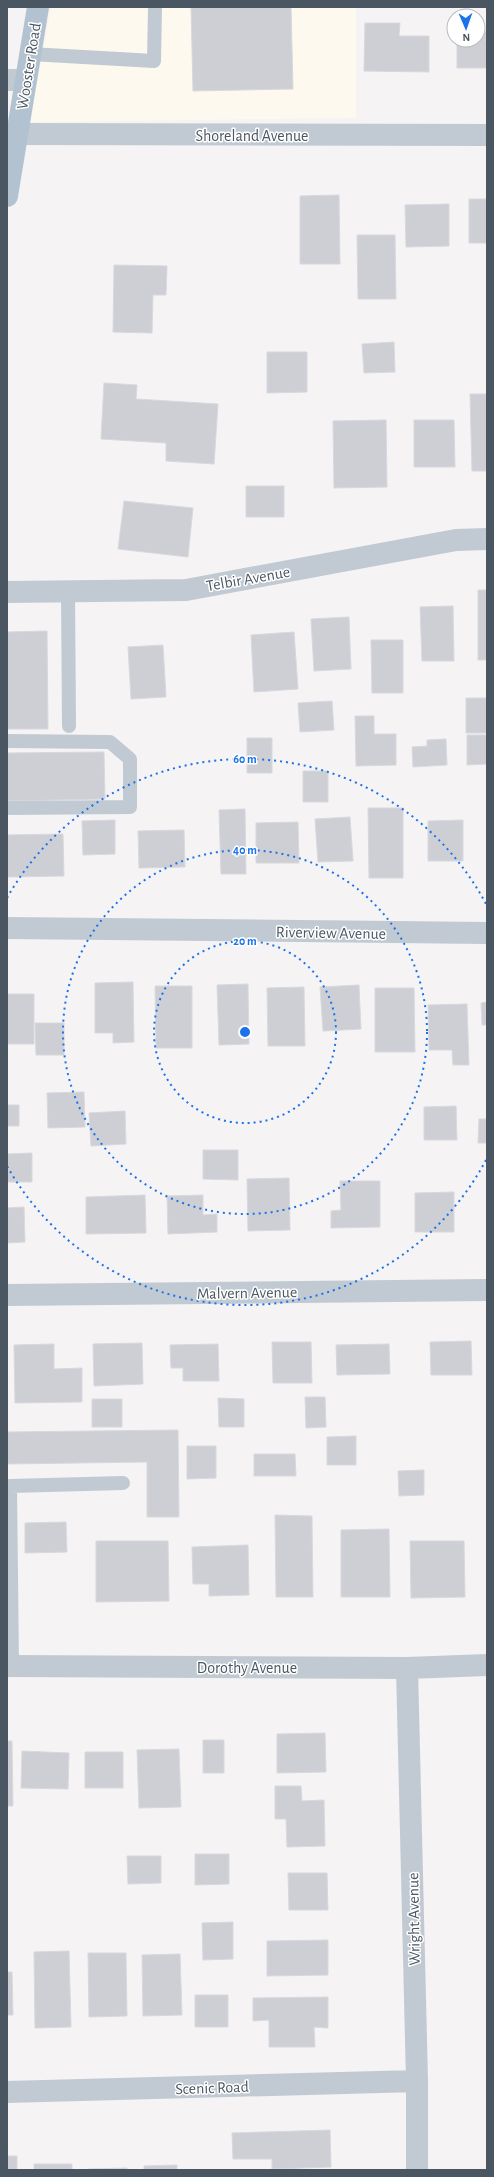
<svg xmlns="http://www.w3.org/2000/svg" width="494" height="2177" viewBox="0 0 494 2177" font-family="'Alegreya Sans',sans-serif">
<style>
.commercial{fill:#fdf9ef}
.building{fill:#cdcfd5;stroke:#d7d9de}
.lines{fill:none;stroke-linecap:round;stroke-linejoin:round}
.service{stroke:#c1cad2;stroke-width:14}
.minor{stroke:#c1cad2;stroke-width:22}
.primary{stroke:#b3c2d1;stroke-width:22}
.ring{fill:none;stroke:#1a73e8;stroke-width:2;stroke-dasharray:2 4}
.labels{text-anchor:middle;stroke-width:3;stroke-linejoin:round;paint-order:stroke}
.street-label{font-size:16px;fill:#4a5661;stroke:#fff}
.centre{fill:#1a73e8;stroke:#fff;stroke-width:2}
.ring-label{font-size:12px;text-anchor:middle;font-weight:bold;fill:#1a73e8;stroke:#fff;stroke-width:3;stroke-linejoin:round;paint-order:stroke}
</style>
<rect width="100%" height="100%" fill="#f5f3f3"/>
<path class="commercial" d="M 51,7 L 356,7 L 356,118 L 30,122 Z"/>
<path class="building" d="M 191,7 L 291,7 L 293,89 L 193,91 Z
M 365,23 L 400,23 L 399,36 L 429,36 L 429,72 L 364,71 Z
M 478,31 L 487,32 L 487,68 L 457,68 L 457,40 L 478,40 Z
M 339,195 L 340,264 L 300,264 L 300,196 Z
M 469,199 L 487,199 L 487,243 L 469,243 Z
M 449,204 L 449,246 L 406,247 L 405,205 Z
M 357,235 L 395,235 L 396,299 L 358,299 Z
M 114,265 L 167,266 L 166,295 L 153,295 L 152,333 L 113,332 Z
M 394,342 L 395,372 L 364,373 L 362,344 Z
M 267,352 L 307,352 L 307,392 L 267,393 Z
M 104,383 L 137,385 L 136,399 L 218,404 L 214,464 L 166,461 L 166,443 L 101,439 Z
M 470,394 L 487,394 L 487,471 L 472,471 Z
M 386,420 L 387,487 L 334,488 L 333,421 Z
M 414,420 L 454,420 L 455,467 L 414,467 Z
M 246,486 L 284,486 L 284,517 L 246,517 Z
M 124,501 L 193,508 L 188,557 L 118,549 Z
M 478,590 L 487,590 L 487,660 L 478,660 Z
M 453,606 L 454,661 L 422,661 L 420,607 Z
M 349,617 L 351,669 L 314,671 L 311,619 Z
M 47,631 L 48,729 L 7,729 L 7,632 Z
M 294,632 L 298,689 L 254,692 L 251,635 Z
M 371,640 L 403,640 L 403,693 L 372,693 Z
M 163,645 L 166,697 L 131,699 L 128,647 Z
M 466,698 L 487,698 L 487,733 L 466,733 Z
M 332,701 L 334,730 L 300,732 L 298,703 Z
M 355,716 L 374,716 L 374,734 L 396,734 L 396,765 L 356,766 Z
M 467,735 L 487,735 L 487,764 L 467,765 Z
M 247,738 L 272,738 L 272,773 L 247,773 Z
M 446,739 L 447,765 L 413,767 L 412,747 L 427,746 L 427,740 Z
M 104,752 L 105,799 L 7,801 L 7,753 Z
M 303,771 L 328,771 L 328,802 L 303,802 Z
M 368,808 L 403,808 L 403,878 L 369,878 Z
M 245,809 L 246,874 L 221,874 L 219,810 Z
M 350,817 L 353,861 L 318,862 L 315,819 Z
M 115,820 L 115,854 L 83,855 L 82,821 Z
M 463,820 L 463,861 L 428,861 L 428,821 Z
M 298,822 L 299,863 L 256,863 L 256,823 Z
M 184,830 L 185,867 L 139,868 L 138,831 Z
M 63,834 L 64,876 L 7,877 L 7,835 Z
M 133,982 L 134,1042 L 113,1043 L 113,1033 L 95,1033 L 95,983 Z
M 248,984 L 249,1044 L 219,1045 L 217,985 Z
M 359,985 L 361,1029 L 323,1031 L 320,987 Z
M 155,986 L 192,986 L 192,1048 L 156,1048 Z
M 304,987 L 305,1046 L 268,1046 L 267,988 Z
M 375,988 L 414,988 L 415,1052 L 375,1052 Z
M 7,994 L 34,994 L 34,1044 L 7,1044 Z
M 487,1002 L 487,1025 L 482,1025 L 481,1003 Z
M 467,1004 L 469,1065 L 453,1065 L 452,1050 L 429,1050 L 428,1005 Z
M 35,1023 L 64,1023 L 64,1055 L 36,1055 Z
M 84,1092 L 85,1127 L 48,1128 L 47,1093 Z
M 7,1105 L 19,1105 L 19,1126 L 7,1126 Z
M 456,1106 L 457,1140 L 424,1140 L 424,1107 Z
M 125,1111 L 126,1144 L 91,1146 L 89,1113 Z
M 479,1119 L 487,1119 L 487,1143 L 478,1143 Z
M 203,1150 L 238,1150 L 238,1180 L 203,1179 Z
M 32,1153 L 32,1182 L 7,1182 L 7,1154 Z
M 289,1178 L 290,1230 L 248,1231 L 247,1179 Z
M 340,1181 L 380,1181 L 380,1227 L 331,1228 L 331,1211 L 341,1210 Z
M 454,1192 L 454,1232 L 415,1232 L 415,1193 Z
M 145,1195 L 146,1233 L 86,1234 L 86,1197 Z
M 203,1195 L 203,1215 L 217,1214 L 217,1232 L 168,1234 L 167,1196 Z
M 24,1207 L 25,1242 L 7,1243 L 7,1208 Z
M 471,1341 L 472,1375 L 431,1375 L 430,1342 Z
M 272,1342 L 311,1342 L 312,1383 L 273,1383 Z
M 142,1343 L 143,1384 L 94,1386 L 93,1344 Z
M 54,1344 L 54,1369 L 82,1368 L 82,1402 L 15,1403 L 14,1345 Z
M 218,1344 L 219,1381 L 183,1381 L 183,1368 L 171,1368 L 170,1345 Z
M 389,1344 L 390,1374 L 337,1375 L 336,1345 Z
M 305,1397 L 325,1397 L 326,1427 L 306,1428 Z
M 218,1398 L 244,1399 L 244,1427 L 219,1427 Z
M 92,1399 L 122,1399 L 122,1427 L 92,1427 Z
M 178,1430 L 179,1517 L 147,1517 L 147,1462 L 7,1464 L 7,1432 Z
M 356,1436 L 356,1465 L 327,1465 L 327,1437 Z
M 187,1446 L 216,1446 L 216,1478 L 187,1479 Z
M 254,1454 L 295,1454 L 296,1476 L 254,1476 Z
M 424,1470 L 424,1495 L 399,1496 L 398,1471 Z
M 275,1515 L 312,1516 L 313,1597 L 276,1597 Z
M 66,1522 L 67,1552 L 25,1553 L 25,1523 Z
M 389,1529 L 390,1597 L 341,1597 L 341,1530 Z
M 96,1541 L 168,1541 L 169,1601 L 96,1602 Z
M 410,1541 L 464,1541 L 465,1597 L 411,1598 Z
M 248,1545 L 249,1595 L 209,1596 L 209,1584 L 193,1584 L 192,1547 Z
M 325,1733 L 326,1772 L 277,1773 L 277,1734 Z
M 203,1740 L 224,1740 L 224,1773 L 203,1773 Z
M 7,1741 L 12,1741 L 13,1806 L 7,1806 Z
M 179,1749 L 181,1807 L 139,1808 L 137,1750 Z
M 22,1751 L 69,1753 L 68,1789 L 21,1788 Z
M 85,1752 L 123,1752 L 123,1788 L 85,1788 Z
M 275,1786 L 301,1786 L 302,1801 L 324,1800 L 325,1846 L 287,1847 L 286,1819 L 275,1819 Z
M 195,1854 L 229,1854 L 229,1884 L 195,1885 Z
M 127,1856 L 161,1856 L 161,1883 L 128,1884 Z
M 288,1873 L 327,1873 L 328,1910 L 289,1910 Z
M 233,1922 L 233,1959 L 203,1960 L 202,1923 Z
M 328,1940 L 328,1975 L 267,1976 L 267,1941 Z
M 69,1951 L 71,2027 L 35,2028 L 34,1952 Z
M 88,1953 L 126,1953 L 127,2016 L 89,2017 Z
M 180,1954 L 182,2015 L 143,2016 L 142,1955 Z
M 7,1972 L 12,1972 L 13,2015 L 7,2015 Z
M 195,1995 L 228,1995 L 228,2027 L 195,2027 Z
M 328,1997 L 328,2028 L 314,2027 L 315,2047 L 269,2047 L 269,2020 L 253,2021 L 253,1998 Z
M 330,2130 L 331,2167 L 272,2169 L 272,2159 L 233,2159 L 232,2133 Z
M 7,2156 L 17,2156 L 17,2170 L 7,2170 Z
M 34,2164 L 72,2164 L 72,2170 L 34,2170 Z
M 177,2165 L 177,2170 L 144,2170 L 144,2166 Z
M 127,2168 L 127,2170 L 88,2170 L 88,2169 Z"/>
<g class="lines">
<path class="service" d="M 30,54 L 154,61 L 155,7
M 68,591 L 69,726
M 7,741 L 110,742 L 130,759 L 130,807 L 7,808
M 12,1666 L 10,1486 L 123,1483"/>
<path class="minor" d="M 7,80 L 25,80
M 17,134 L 487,135
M 7,592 L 186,590 L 456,540 L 487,539
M 7,928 L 487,933
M 7,1295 L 487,1290
M 7,1666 L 407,1668 L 487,1665
M 407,1668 L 417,2081 L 417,2170
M 7,2092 L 417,2081"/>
<path class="primary" d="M 7,196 L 38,7"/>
</g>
<g class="ring">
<circle cx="245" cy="1032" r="91"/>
<circle cx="245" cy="1032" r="182"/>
<path d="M486 1160A273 273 0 0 1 7 1166M7 898A273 273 0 0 1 486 904"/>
</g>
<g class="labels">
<g class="street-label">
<text transform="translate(28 66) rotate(-81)" y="6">Wooster Road</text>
<text x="252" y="141">Shoreland Avenue</text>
<text transform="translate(248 578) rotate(-10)" y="6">Telbir Avenue</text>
<text transform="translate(331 932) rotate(1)" y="6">Riverview Avenue</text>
<text transform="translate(247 1292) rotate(-1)" y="6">Malvern Avenue</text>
<text x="247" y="1673">Dorothy Avenue</text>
<text transform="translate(413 1919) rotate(-91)" y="6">Wright Avenue</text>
<text transform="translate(212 2087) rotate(-2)" y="6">Scenic Road</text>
</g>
</g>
<circle cx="245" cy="1032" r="6" class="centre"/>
<g class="ring-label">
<text x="245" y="763">60 m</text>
<text x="245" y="854">40 m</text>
<text x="245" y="945">20 m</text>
</g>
<rect width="494" height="2177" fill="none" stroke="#4a5661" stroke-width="16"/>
<g transform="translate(466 28) rotate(178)"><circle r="19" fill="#ffffff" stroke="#b7bbc0"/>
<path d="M0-3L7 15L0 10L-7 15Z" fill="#1a73e8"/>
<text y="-6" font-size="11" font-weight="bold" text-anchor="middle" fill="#4a5661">N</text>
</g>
</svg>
